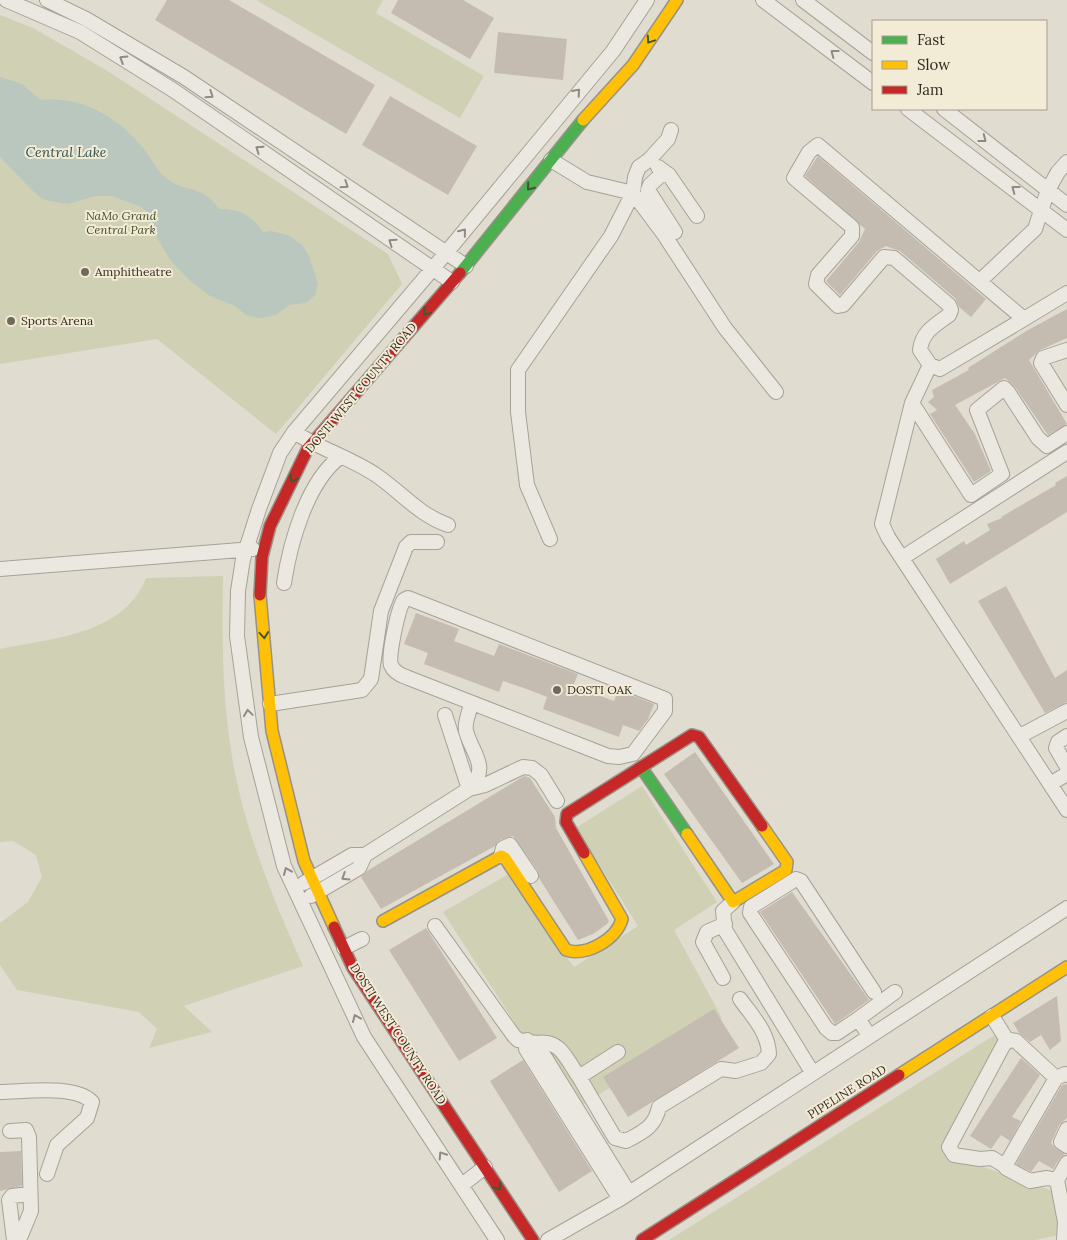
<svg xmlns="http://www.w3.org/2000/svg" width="1067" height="1240" viewBox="0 0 1067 1240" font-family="Lora,serif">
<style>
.green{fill:#cfd0b4}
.water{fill:#b9c7bf}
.building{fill:#c5bcb1}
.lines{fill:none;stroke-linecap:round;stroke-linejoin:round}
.street-casing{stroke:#a7a298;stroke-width:16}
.fast-casing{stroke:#979188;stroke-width:14}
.slow-casing{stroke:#979188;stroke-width:14}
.jam-casing{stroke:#979188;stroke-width:14}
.street{stroke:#eae8e0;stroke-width:14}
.fast{stroke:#4caf50;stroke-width:11}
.slow{stroke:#ffc107;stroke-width:11}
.jam{stroke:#c62828;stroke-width:11}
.oneway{stroke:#3d5931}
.oneway2{stroke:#908a80}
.poi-dot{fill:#71695e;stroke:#f2ebd6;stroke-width:2}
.labels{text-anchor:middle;stroke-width:4;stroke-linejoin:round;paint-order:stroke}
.park-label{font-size:12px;font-style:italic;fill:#454f2a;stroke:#f2ebd6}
.poi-label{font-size:12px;fill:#352b21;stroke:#f2ebd6;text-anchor:start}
.street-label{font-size:12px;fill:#352b21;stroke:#f2ebd6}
.water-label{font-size:14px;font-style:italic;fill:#325352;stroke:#f2ebd6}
</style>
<rect width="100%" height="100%" fill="#e1dcd0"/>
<path class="green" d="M 256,0 L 383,0 L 376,13 L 484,76 L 460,118 Z
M 0,15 L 33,28 L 106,70 L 388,254 L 402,284 L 276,434 L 157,339 L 0,364 Z
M 223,576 C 222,630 222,682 229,736 C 239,817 270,892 303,966 L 184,1006 L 212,1032 L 149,1048 L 157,1029 L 139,1012 L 17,990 L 0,965 L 0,923 L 28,902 L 42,877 L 36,855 L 13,841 L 0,842 L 0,649 C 52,638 124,635 146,578 Z
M 642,786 L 717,902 L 674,930 L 722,1018 L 572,1111 L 443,912 L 507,875 L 574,967 L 638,926 L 576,828 Z
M 1009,1026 L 943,1153 L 1056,1192 L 1060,1218 L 1059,1235 L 1036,1240 L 669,1240 Z"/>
<path class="water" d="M 0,77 L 22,84 L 41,100 C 83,96 118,117 144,149 C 152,159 157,172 167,179 C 187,194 201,183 219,209 C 239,208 252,216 263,232 L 271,231 L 288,235 L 302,245 L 309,256 L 318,284 L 315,295 L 306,303 L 289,305 L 276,315 L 260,318 L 246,315 L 235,306 L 210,296 L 189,280 L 171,261 L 157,238 L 149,213 L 141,207 L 112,196 L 95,196 L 68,204 L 49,201 L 41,198 L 32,190 L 0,157 Z"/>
<path class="building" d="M 167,0 L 229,0 L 375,85 L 346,134 L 155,20 Z
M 398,0 L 463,0 L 494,18 L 470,59 L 391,13 Z
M 498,32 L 567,39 L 563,80 L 494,73 Z
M 390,96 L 477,146 L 448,195 L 362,145 Z
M 818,156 L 986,299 L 971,317 L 959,307 L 955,298 L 900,251 L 886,246 L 877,251 L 840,295 L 826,281 L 859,242 L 865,229 L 805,176 Z
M 1067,309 L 1067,338 L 1040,350 L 1029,360 L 1067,424 L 1048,435 L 1015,387 L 1005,378 L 955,405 L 975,434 L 991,471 L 974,482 L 930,414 L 937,410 L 928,402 L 934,397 L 932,390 L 969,370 L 968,368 L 1028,330 Z
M 1067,476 L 1067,512 L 950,584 L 936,559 L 964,541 L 966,545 L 990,530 L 987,524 L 1002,518 L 1001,517 L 1056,485 L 1055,483 Z
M 1006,586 L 1055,678 L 1067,670 L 1067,702 L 1045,713 L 978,601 Z
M 416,613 L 459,629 L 454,641 L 494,656 L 499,644 L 578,674 L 573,686 L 614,701 L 618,690 L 654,704 L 648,719 L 639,731 L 623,725 L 619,737 L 543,709 L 547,697 L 524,688 L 503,681 L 499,692 L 424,664 L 428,653 L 404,644 Z
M 695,752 L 774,864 L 742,883 L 664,774 Z
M 524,776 L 530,778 L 555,817 L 556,828 L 609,921 L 607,924 L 593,934 L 578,940 L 539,878 L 538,871 L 513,836 L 500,840 L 495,846 L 381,909 L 361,877 L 367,871 Z
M 792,892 L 869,1000 L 835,1024 L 760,912 Z
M 426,928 L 497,1038 L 459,1061 L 389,950 Z
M 1057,996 L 1061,1041 L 1050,1050 L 1041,1035 L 1030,1042 L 1019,1033 L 1013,1023 Z
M 714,1009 L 739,1048 L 628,1117 L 603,1077 Z
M 1021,1058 L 1040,1075 L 1012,1117 L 1021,1121 L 1010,1141 L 1001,1135 L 991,1149 L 970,1136 Z
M 523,1060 L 592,1171 L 559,1192 L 490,1081 Z
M 1067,1084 L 1067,1118 L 1059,1125 L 1051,1143 L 1056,1149 L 1065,1154 L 1060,1158 L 1053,1169 L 1039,1161 L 1031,1172 L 1016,1164 L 1062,1085 Z
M 21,1151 L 22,1186 L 0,1191 L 0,1152 Z"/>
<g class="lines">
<g class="street-casing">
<path id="street" d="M 6,0 L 80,32 L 173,90 L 452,282
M 47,0 L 86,19 L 184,77 L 466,266
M 763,0 L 873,83
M 803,0 L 873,53
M 908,109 L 1067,230
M 944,109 L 1067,205
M 818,145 L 1024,319 L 940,369 L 930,365 L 920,350 C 922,332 935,325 949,315 L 951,310 L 949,305 L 894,258 L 884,257 L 843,305 L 838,306 L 816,284 L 818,275 L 852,236 L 852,227 L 794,178 L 809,152 Z
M 551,160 L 587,182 L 633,193 L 663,233 L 725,328 L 776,392
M 658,167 L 669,175 L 697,216
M 664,172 L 650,185 L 648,190 L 675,232
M 981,280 L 1035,229 L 1048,190 L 1058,172 L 1067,162
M 1024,319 L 1067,293
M 1067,350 L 1043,358 L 1041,363 L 1067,405
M 930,365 L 912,403 L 882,524 L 888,537 L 1067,810
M 912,403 L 971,495 L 1002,474 L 977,410 L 1004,388 L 1008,392 L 1038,438 L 1047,446 L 1067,433
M 294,432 C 320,449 351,458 376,475 C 401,492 419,515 448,525
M 550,539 L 527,485 L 518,412 L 518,370 L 611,236 L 633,193 L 635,177 L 639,167 L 649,160 L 668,139 L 671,130
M 902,558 L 1067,452
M 0,569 L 253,549
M 284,583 C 290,543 307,482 340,457
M 408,598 L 665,699 L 665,711 L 633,754 L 619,757 L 608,756 L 406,677 C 400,675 394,672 391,665 C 388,656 398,608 404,600 Z
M 270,704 L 362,690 L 371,679 L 381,611 L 406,547 L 411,542 L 437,542
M 445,715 L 469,789
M 1020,736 L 1067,711
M 1067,736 L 1058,742 L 1056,748 L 1067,767
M 1050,784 L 1067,774
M 469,789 L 485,785 L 523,767 L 532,768 L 541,775 L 557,801
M 501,856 L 503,848 L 510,845 L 531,876
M 304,883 L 352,855 L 365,855 L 469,789 C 491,767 472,754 466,731 C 464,723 470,711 471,703
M 311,896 L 359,868 L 365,855
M 733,902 L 723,911 L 725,930 L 812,1072
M 435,926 L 514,1036 L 518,1040 L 536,1043 L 629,1193
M 344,948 L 362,939
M 723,978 L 703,942 L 707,932 L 725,924
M 992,1016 L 1007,1040
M 858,1019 L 837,1033 L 832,1033 L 826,1028 L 750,913 L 751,907 L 796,879 L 801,881 L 874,992
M 869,1035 L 858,1019 L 895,992
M 527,1040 L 526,1049 L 620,1199
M 536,1043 C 561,1039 566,1059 579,1077 L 618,1052
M 1067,1075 L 1065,1074 L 1056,1078 L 1005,1166 L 1006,1168 L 1030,1181 L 1047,1178 L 1057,1180 L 1067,1163
M 579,1077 L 615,1138 L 626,1141 C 643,1132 655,1127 659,1107 L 721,1069 L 736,1071 L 761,1063 L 769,1054 C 768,1032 753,1017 740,999
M 0,1092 C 24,1092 75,1084 92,1102 L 87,1118 L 57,1145 L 47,1174
M 1067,1129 L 1061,1142 L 1067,1146
M 10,1131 L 26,1130 L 29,1137 L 31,1211 L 19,1240
M 1005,1166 L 992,1158 L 980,1159 L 954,1155 L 949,1147 L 1004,1044 L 1010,1040 L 1016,1041 L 1056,1078
M 1057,1180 L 1065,1222 L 1064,1240
M 462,1185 L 485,1167
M 14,1240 L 9,1200 L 12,1196 L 30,1194
M 497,1240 L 364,1037 L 284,866 L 251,737 L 237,636 L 238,591 L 243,559 L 259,509 L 280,453 L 294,432 L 446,253 L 613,51 L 647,0
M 548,1240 L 620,1199 L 1067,908"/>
</g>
<g class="fast-casing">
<path id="fast" d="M 460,273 L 583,120
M 641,767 L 687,834"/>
</g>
<g class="slow-casing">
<path id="slow" d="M 583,120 L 633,65 L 677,0
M 260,595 L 272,731 L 304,861 L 334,927
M 687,834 L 733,902 L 786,870 L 787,862 L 762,826
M 383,921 L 501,856 L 505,858 L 566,950 C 586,957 617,939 622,919 L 584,853
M 899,1075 L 1067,967"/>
</g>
<g class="jam-casing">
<path id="jam" d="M 260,595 L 262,557 L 270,526 L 308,448 L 460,273
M 584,853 L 566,822 L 567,814 L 692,735 L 699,737 L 762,826
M 334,927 L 353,968 L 533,1240
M 642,1240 L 899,1075"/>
</g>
<use href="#street" class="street"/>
<use href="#fast" class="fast"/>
<use href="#slow" class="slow"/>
<use href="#jam" class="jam"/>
</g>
<defs><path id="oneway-chevron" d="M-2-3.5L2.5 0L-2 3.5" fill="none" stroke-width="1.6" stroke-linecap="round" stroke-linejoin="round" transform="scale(1.25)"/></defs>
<g class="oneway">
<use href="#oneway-chevron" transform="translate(650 40) rotate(124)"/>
<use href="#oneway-chevron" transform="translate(530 187) rotate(129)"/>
<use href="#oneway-chevron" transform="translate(426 312) rotate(131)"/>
<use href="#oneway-chevron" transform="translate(293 479) rotate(116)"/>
<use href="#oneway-chevron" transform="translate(264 635) rotate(85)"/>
<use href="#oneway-chevron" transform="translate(498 1187) rotate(57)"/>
</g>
<g class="oneway2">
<use href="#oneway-chevron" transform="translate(834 53) rotate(-143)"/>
<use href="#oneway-chevron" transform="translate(123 59) rotate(-148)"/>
<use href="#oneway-chevron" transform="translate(577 92) rotate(-49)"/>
<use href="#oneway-chevron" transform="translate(210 95) rotate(34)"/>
<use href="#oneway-chevron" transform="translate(983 139) rotate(38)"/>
<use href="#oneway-chevron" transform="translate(259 149) rotate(-145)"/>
<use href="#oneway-chevron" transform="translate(345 185) rotate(34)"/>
<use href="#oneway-chevron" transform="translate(1015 189) rotate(-143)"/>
<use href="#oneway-chevron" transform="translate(463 232) rotate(-51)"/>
<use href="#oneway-chevron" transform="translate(392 242) rotate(-145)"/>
<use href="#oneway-chevron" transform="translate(248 713) rotate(-98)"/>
<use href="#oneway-chevron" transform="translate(287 871) rotate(-113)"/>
<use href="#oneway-chevron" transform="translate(345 877) rotate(148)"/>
<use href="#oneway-chevron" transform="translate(356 1018) rotate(-113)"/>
<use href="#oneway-chevron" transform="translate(442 1155) rotate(-123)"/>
</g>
<g class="poi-dot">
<circle cx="85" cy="272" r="5"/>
<circle cx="11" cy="321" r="5"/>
<circle cx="557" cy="690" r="5"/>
</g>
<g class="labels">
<g class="park-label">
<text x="121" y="220">NaMo Grand<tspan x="121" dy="14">Central Park</tspan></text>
</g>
<g class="poi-label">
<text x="95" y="276">Amphitheatre</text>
<text x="21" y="325">Sports Arena</text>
<text x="567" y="694">DOSTI OAK</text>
</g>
<g class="street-label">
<text transform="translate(361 388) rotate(-50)" y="4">DOSTI WEST COUNTY ROAD</text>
<text transform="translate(398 1034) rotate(57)" y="4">DOSTI WEST COUNTY ROAD</text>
<text transform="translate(847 1092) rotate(-32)" y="4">PIPELINE ROAD</text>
</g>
<g class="water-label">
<text x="66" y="157">Central Lake</text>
</g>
</g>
<rect x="872" y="20" width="175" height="90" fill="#f2ebd6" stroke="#a69e8e"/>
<rect x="882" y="36" width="25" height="8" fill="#4caf50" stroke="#a69e8e"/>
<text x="917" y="45" font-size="15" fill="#352b21">Fast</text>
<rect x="882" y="61" width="25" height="8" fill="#ffc107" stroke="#a69e8e"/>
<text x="917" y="70" font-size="15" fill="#352b21">Slow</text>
<rect x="882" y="86" width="25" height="8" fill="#c62828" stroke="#a69e8e"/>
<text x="917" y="95" font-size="15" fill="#352b21">Jam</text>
</svg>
